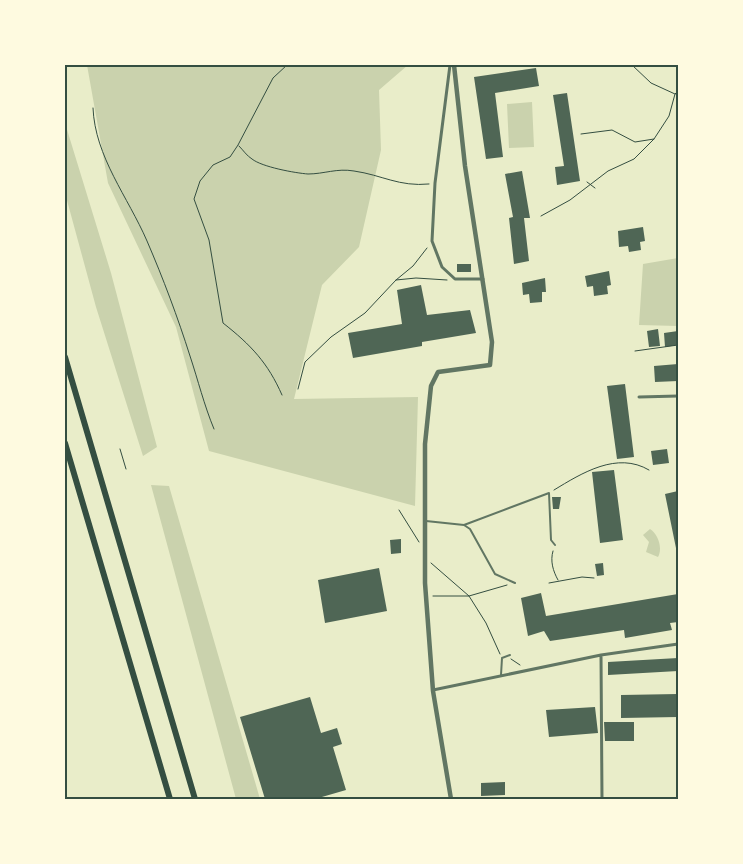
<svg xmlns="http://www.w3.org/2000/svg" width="743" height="864" viewBox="0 0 743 864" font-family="'Fira Sans Condensed',sans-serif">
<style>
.green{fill:#cad2ad}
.building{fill:#4f6655}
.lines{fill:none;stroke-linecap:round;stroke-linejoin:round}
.path{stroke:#344e41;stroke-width:1}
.service{stroke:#617663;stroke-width:2}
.minor{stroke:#617663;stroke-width:3}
.tertiary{stroke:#617663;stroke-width:4.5}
.motorway{stroke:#344e41;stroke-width:6}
.neatline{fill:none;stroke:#344e41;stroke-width:2}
</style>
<rect width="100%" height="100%" fill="#e9edc9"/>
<path class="green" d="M 87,65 L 408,65 L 379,90 L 381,150 L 359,247 L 322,285 L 294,399 L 418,397 L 415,506 L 209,451 L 176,327 L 108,183 Z
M 532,102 L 534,147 L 509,148 L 507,104 Z
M 65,123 L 111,273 L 157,447 L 143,456 L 96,307 L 65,193 Z
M 678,258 L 678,326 L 639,325 L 643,264 Z
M 151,485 L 169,486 L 260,799 L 236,799 Z
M 650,529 C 658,534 663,548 658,557 L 646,552 L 649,542 L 643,535 Z"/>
<path class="building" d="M 536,68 L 539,86 L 495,93 L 503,157 L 486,159 L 474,77 Z
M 567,93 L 580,181 L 557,185 L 555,167 L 564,166 L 553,95 Z
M 522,171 L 530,218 L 524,218 L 529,261 L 514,264 L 509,218 L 513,217 L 505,174 Z
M 643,227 L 645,241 L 640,242 L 641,250 L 629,252 L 628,246 L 619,247 L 618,231 Z
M 457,264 L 471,264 L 471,272 L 457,272 Z
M 609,271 L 611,285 L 607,286 L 608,294 L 594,296 L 593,286 L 587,287 L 585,276 Z
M 545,278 L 546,292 L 542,292 L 542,302 L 530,303 L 529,294 L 523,295 L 522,283 Z
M 421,285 L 427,315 L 470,310 L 476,333 L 422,342 L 422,346 L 353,358 L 348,333 L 402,324 L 397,290 Z
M 658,329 L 660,346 L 649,347 L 647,331 Z
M 678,331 L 678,345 L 665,347 L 664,333 Z
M 678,364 L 678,381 L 655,382 L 654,366 Z
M 625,384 L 634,457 L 617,459 L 607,386 Z
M 667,449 L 669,463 L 653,465 L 651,451 Z
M 614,470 L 623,540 L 600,543 L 592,472 Z
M 678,491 L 678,553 L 677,553 L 665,494 Z
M 552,497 L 561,497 L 559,509 L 553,509 Z
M 401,539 L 401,553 L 391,554 L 390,540 Z
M 603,563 L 604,575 L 597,576 L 595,564 Z
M 379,568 L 387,611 L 325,623 L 318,580 Z
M 541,593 L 546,616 L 678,594 L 678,622 L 670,623 L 672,630 L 625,638 L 624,630 L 550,641 L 544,631 L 528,636 L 521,598 Z
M 678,658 L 678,671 L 608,675 L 608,662 Z
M 678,694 L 678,717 L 621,718 L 621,695 Z
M 310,697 L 321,733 L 337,728 L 342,744 L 333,747 L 346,790 L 315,799 L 265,799 L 240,717 Z
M 595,707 L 598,733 L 549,737 L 546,710 Z
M 604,722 L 634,722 L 634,741 L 605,741 Z
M 505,782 L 505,795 L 481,796 L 481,783 Z"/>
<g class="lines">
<path class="path" d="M 632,65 L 651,83 L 675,94
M 93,108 C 95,157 128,197 147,241 C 163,278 178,318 190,356 C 198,380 204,405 214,429
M 581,134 L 612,130 L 635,142 L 654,139
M 239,146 C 243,150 247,156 252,159 C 262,167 295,173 308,174 C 324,174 337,168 354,171 C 382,175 399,187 429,184
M 587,182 L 595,188
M 541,216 L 570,200 L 608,171 L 634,159 L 654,139 L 669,116 L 675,94 L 678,91
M 396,280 L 416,278 L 447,280
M 635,351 L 678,345
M 298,389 L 305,362 L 331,337 L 365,313 L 396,280 L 413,266 L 427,248
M 282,395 C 268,363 251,345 223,323 L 209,240 L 194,199 L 200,181 L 213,165 L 230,157 L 238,145 L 273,78 L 287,65
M 120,449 L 126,469
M 554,490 C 582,473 617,451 649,470
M 399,510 L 419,542
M 553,551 C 550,561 553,571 558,580
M 431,563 L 469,596 L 486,623 L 500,654
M 549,583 L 582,577 L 594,578
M 433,596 L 469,596 L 507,585
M 511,659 L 520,665"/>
<path class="service" d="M 426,521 L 464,525 L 549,493 L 551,540 L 555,545
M 464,525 L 470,529 L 495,574 L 515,583
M 501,675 L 502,658 L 510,655"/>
<path class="minor" d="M 450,65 L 435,183 L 432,241 L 442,267 L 455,279 L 483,279
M 639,397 L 678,396
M 601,655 L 602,799
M 433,690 L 601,655 L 678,644"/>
<path class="tertiary" d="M 451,799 L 433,691 L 425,583 L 425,444 L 431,386 L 438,372 L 490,365 L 492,342 L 465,166 L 454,65"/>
<path class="motorway" d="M 65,357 L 195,799
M 65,443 L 170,799"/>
</g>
<rect width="743" height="864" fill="none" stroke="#fefae0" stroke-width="132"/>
<rect x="66" y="66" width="611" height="732" class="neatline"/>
</svg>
